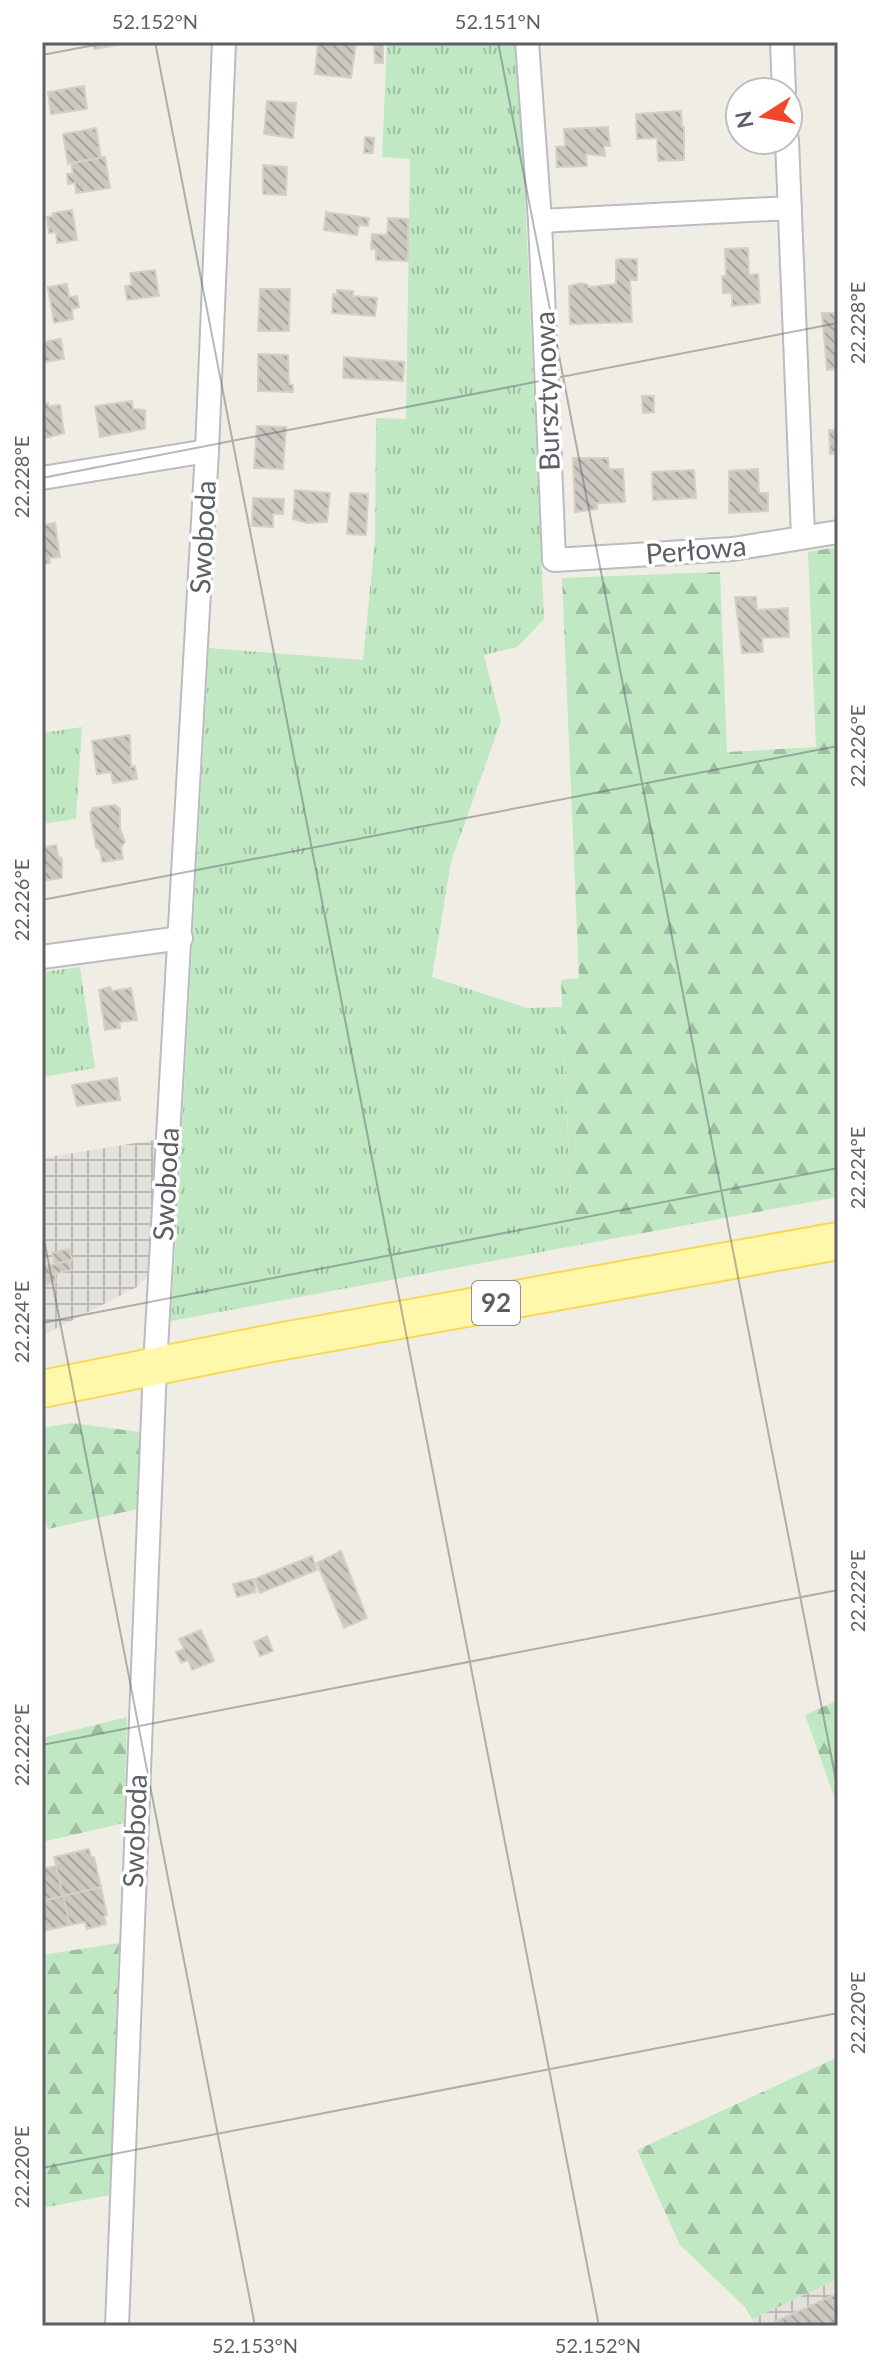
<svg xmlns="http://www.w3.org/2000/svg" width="880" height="2368" viewBox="0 0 880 2368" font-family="Lato,sans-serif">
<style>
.industrial{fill:url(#industrial-grid)}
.grass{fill:url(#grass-tufts)}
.forest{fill:url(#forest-firs)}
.building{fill:url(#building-back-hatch);stroke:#d5d0c2;stroke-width:2}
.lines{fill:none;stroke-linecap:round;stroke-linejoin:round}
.street-casing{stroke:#b9bcc1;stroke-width:26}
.primary-casing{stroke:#f9d754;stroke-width:40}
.street{stroke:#fff;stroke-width:22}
.primary{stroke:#fff8aa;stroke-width:36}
.ticks{fill:none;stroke:#5c6066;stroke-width:2;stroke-opacity:0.45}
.labels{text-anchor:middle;stroke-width:7;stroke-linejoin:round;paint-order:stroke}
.shield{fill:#fff;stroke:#8d9094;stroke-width:2}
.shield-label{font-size:26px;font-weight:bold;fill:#5c6066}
.street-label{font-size:28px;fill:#5c6066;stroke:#fff}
.neatline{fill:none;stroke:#5c6066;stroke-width:3}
.ticks-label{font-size:20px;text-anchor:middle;fill:#5c6066}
</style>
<defs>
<pattern id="industrial-grid" width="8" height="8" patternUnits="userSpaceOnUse" patternTransform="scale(2)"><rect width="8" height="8" fill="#e3e1dc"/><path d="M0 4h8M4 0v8" fill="none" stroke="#bbbab6"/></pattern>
<pattern id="grass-tufts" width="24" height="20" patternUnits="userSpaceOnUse" patternTransform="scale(2)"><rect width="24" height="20" fill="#c0e8c3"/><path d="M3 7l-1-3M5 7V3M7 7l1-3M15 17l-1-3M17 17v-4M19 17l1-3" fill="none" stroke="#9fbfa2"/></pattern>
<pattern id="forest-firs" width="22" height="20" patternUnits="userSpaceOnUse" patternTransform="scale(2)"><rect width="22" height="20" fill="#c0e8c3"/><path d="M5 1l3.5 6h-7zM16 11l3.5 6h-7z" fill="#9fbfa2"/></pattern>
<pattern id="building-back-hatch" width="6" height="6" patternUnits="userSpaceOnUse" patternTransform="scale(2)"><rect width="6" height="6" fill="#cbc8c1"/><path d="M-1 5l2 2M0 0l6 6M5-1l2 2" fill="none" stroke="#a8a6a1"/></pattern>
</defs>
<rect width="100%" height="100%" fill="#f0eee4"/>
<path class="industrial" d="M 161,1139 L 154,1270 L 137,1287 L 42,1336 L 42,1158 Z
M 838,2279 L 838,2326 L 755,2326 L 752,2319 Z"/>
<path class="grass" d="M 387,42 L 518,42 L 544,619 L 517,647 L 484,655 L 501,721 L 451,862 L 432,977 L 527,1008 L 562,1007 L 573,1246 L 171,1321 L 209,648 L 363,660 L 375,540 L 376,418 L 406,419 L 410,159 L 382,157 Z
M 82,727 L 76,819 L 42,824 L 42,733 Z
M 80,967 L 95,1068 L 42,1077 L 42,972 Z"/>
<path class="forest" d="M 838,547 L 838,1197 L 573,1246 L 561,980 L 579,978 L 562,578 L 720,572 L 727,752 L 816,747 L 808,552 Z
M 72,1423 L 147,1433 L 142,1508 L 48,1529 L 42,1512 L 42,1428 Z
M 838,1700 L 838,1807 L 805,1715 Z
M 127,1717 L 124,1823 L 42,1842 L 42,1738 Z
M 119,1943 L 110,2195 L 42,2208 L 42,1955 Z
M 838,2057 L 838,2279 L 752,2319 L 745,2307 L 680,2245 L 637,2150 Z"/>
<path class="building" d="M 93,42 L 124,42 L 124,44 L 94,49 Z
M 318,42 L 356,44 L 351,78 L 315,74 Z
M 374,44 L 383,44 L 383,63 L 375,63 Z
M 84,86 L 87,109 L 51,114 L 48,92 Z
M 267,101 L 296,103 L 293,138 L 264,134 Z
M 679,111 L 681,111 L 682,127 L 684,127 L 684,160 L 658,161 L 657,138 L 637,139 L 636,114 Z
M 608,127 L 610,146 L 604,146 L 605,156 L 586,154 L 587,166 L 557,167 L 556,147 L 565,146 L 564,129 Z
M 96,128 L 101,158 L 68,164 L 63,134 Z
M 365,137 L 374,138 L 373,153 L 364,153 Z
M 105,157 L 110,188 L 76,193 L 75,183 L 68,184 L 67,174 L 73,173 L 71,163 Z
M 263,165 L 287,167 L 286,195 L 263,194 Z
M 72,210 L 77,240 L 57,243 L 56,232 L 49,233 L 47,217 L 53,216 L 53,213 Z
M 326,212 L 369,218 L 368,226 L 359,225 L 357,235 L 324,230 Z
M 388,218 L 408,219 L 408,261 L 376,260 L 376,249 L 371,249 L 372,234 L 387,235 Z
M 748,248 L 749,275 L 758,274 L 760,303 L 732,306 L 732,293 L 723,293 L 722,276 L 726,276 L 725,249 Z
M 620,259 L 637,259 L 637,280 L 630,280 L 632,322 L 570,324 L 569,286 L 581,283 L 588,285 L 588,287 L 616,284 L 616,260 Z
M 155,270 L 159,296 L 127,300 L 125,286 L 132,285 L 130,273 Z
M 67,284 L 69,297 L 77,296 L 79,307 L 72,309 L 73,319 L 54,323 L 48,287 Z
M 260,289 L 290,289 L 289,331 L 258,331 Z
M 337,290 L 353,291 L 353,296 L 377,298 L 375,316 L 332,313 L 333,294 L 337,295 Z
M 822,313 L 838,313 L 838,369 L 827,370 Z
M 61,339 L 64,359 L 43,362 L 42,342 Z
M 258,354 L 288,355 L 289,384 L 293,385 L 293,392 L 258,391 Z
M 344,357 L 404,362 L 403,381 L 343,378 Z
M 642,396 L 654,396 L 654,412 L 643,413 Z
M 132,401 L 133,409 L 145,410 L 145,429 L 100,437 L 95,406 Z
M 48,403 L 49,406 L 60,405 L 64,433 L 42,439 L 42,404 Z
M 257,426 L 286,427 L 283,469 L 254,468 Z
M 829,430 L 838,430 L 838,453 L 830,454 Z
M 573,458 L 608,458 L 609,469 L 623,469 L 625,502 L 597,503 L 597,509 L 575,512 Z
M 758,469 L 759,493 L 768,493 L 768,511 L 729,513 L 729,471 Z
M 694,470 L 696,498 L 653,500 L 652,472 Z
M 295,490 L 330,493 L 327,522 L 307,523 L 293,519 Z
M 350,493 L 368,494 L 366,535 L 347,534 Z
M 253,498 L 284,499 L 283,514 L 273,514 L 273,527 L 252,526 Z
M 55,523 L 60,557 L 49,558 L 50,563 L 42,564 L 42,525 Z
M 735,597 L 756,597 L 757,610 L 788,608 L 789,637 L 762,638 L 763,652 L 742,653 Z
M 130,735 L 131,767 L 135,766 L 137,779 L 113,783 L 111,772 L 97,774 L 92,741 Z
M 115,805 L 120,809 L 120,829 L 125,842 L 121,847 L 123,859 L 102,862 L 100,850 L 96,847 L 90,813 L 93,808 Z
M 56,845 L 58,856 L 62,859 L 62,878 L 42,881 L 42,848 Z
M 110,987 L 112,991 L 131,988 L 137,1020 L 119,1022 L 120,1028 L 105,1030 L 99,990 Z
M 117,1078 L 120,1100 L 77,1106 L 72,1085 Z
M 69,1249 L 72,1260 L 55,1264 L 52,1253 Z
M 69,1261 L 71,1270 L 44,1276 L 42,1267 Z
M 55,1274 L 56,1282 L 47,1284 L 44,1276 Z
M 341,1551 L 367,1618 L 344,1628 L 317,1563 Z
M 312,1556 L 317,1570 L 260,1593 L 254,1579 Z
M 253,1579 L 256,1592 L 237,1597 L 233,1584 Z
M 201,1630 L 214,1661 L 192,1670 L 188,1660 L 181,1663 L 176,1652 L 184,1649 L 179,1639 Z
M 267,1636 L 273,1651 L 260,1656 L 254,1642 Z
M 89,1849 L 91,1857 L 94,1857 L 101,1887 L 63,1896 L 54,1857 Z
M 56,1866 L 63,1896 L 42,1901 L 42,1869 Z
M 101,1887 L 107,1915 L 104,1916 L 106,1924 L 87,1929 L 85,1922 L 70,1925 L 63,1896 Z
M 63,1896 L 70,1925 L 43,1931 L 42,1901 Z
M 838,2293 L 838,2326 L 768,2326 L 768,2325 Z"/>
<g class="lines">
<g class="street-casing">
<path id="street" d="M 527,42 L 540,221 L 554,560 L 733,549 L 838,532
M 782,42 L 784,92
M 787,140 L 803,536
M 540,221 L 790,208
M 42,478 L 207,451
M 42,957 L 181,938
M 117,2326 L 155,1366 L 207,451 L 224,42"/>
</g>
<g class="primary-casing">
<path id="primary" d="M 42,1389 L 272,1343 L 838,1241"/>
</g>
<use href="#street" class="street"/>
<use href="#primary" class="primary"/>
</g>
<path class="ticks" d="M 155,42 L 599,2326M 498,42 L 838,1791M 42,55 L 111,42M 42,478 L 838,323M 42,900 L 838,746M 42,1229 L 255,2326M 42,1323 L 838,1168M 42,1745 L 838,1590M 42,2168 L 838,2013"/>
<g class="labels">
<rect class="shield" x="472" y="1281" width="48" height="44" rx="6"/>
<g class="shield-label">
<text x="496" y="1312">92</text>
</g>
<g class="street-label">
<text transform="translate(547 391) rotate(-92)" y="10">Bursztynowa</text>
<text transform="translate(203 537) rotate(-87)" y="10">Swoboda</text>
<text transform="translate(696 550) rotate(-5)" y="10">Perłowa</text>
<text transform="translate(166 1184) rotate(-87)" y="10">Swoboda</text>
<text transform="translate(135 1831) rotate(-88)" y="10">Swoboda</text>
</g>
</g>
<rect width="880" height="2368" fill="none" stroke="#ffffff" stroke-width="88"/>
<g transform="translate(764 116) rotate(259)"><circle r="38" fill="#ffffff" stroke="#bebfc2" stroke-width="2"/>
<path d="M0-6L14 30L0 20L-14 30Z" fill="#f24728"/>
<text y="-12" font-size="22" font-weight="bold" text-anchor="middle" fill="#5c6066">N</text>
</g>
<rect x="44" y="44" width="792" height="2280" class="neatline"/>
<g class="ticks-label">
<text x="155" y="29">52.152°N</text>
<text x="498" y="29">52.151°N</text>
<text transform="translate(858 323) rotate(-90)" y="7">22.228°E</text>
<text transform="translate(22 477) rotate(-90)" y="7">22.228°E</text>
<text transform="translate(858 746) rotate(-90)" y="7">22.226°E</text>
<text transform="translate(22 900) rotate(-90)" y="7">22.226°E</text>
<text transform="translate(858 1168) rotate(-90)" y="7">22.224°E</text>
<text transform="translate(22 1322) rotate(-90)" y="7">22.224°E</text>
<text transform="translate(858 1591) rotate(-90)" y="7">22.222°E</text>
<text transform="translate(22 1745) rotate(-90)" y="7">22.222°E</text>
<text transform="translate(858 2013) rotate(-90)" y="7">22.220°E</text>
<text transform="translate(22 2167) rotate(-90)" y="7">22.220°E</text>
<text x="255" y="2353">52.153°N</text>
<text x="598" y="2353">52.152°N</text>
</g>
</svg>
